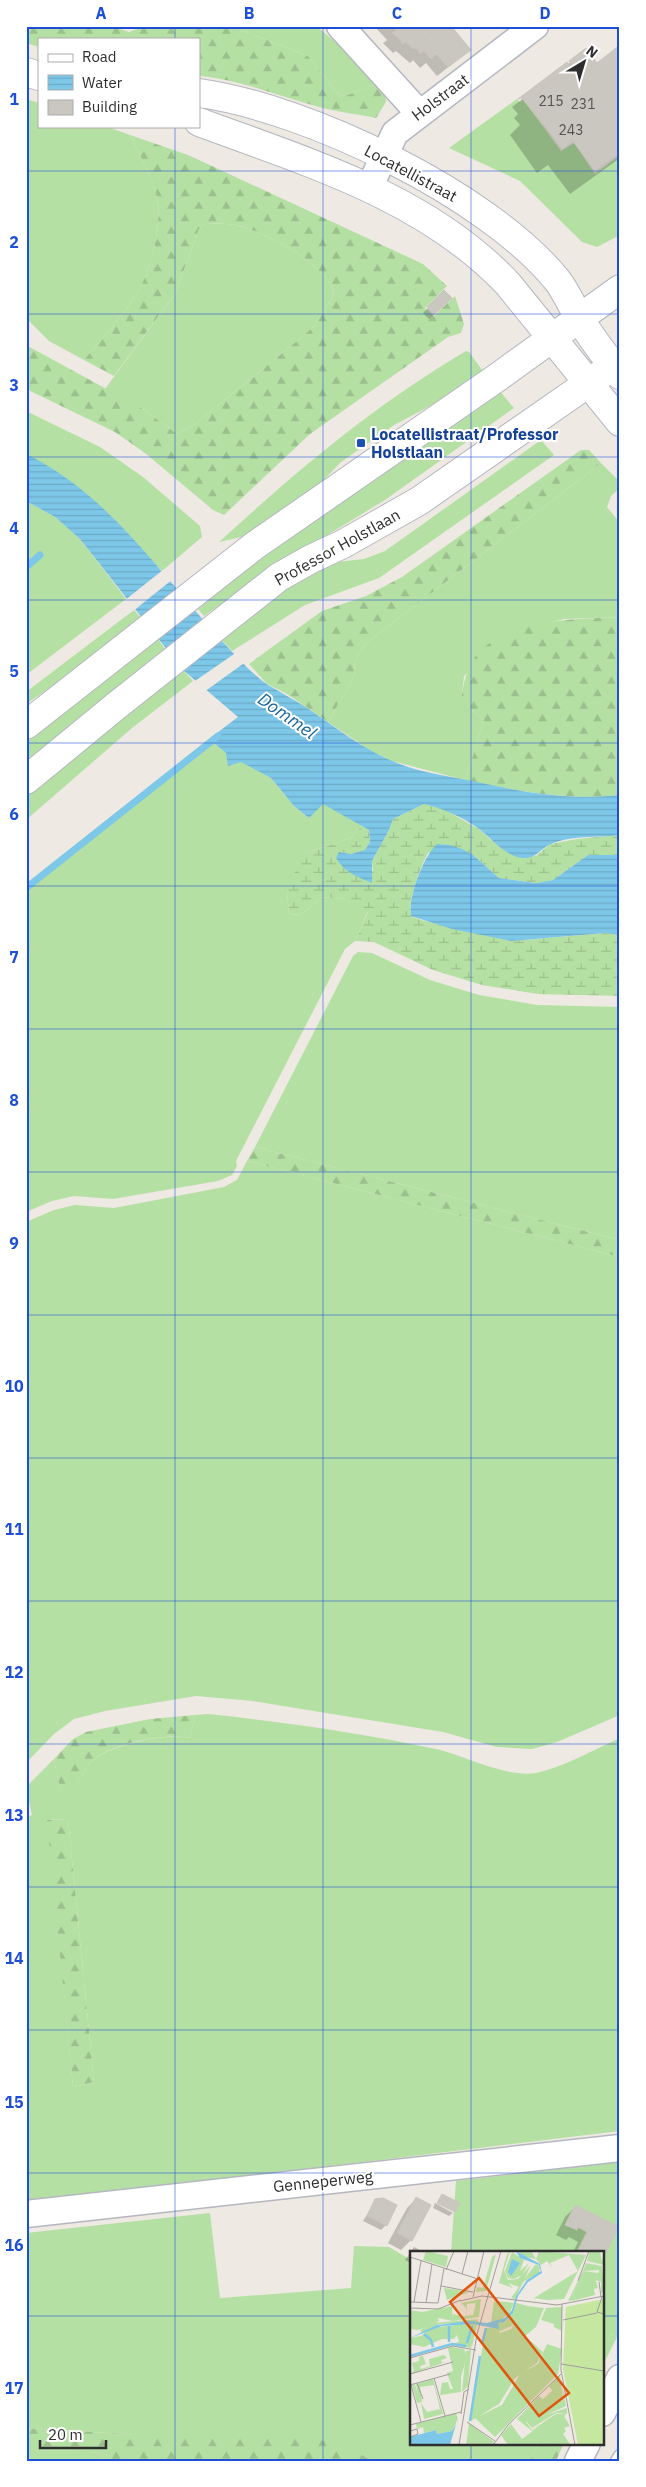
<svg xmlns="http://www.w3.org/2000/svg" width="646" height="2487" viewBox="0 0 646 2487" font-family="'IBM Plex Sans',sans-serif">
<style>
.grass{fill:#b5e0a3;fill-rule:evenodd}
.forest{fill:url(#forest-firs)}
.wetland{fill:url(#wetland-marsh)}
.water{fill:url(#water-rules)}
.pier{fill:#eee9e2}
.shadow{fill:#0003}
.lines{fill:none;stroke-linecap:round;stroke-linejoin:round}
.stream{stroke:#7dc7e8;stroke-width:7}
.building{fill:#cac7c0;stroke:#cac5bb}
.service-casing{stroke:#b5b7c0;stroke-width:15}
.minor-casing{stroke:#b5b7c0;stroke-width:29}
.secondary-casing{stroke:#b5b7c0;stroke-width:30}
.service{stroke:#fff;stroke-width:12}
.minor{stroke:#fff;stroke-width:26}
.secondary{stroke:#fff;stroke-width:28}
.grid{fill:none;stroke:#1d4ed8;stroke-width:1;stroke-opacity:0.55}
.transit-dot{fill:#1a4fb4;stroke:#fff;stroke-width:2}
.labels{text-anchor:middle;stroke-width:4;stroke-linejoin:round;paint-order:stroke}
.number-label{font-size:14px;fill:#555452}
.street-label{font-size:16px;fill:#2e2e2e;stroke:#fff}
.transit-label{font-size:16px;font-weight:bold;fill:#164399;stroke:#fff;text-anchor:start}
.water-label{font-size:18px;font-style:italic;fill:#176699;stroke:#fff}
.inset-river{fill:none;stroke:#7dc7e8;stroke-width:2.5}
.inset-road{fill:none;stroke:#a19e9a;stroke-width:1}
.view{fill:#df570e;fill-opacity:0.15;stroke:#df570e;stroke-width:2.5}
.inset-edge{fill:none;stroke:#2e2e2e;stroke-width:2.5}
.neatline{fill:none;stroke:#1d4ed8;stroke-width:2}
.grid-label{font-size:16px;text-anchor:middle;font-weight:bold;fill:#1d4ed8}
</style>
<defs>
<pattern id="forest-firs" width="22" height="20" patternUnits="userSpaceOnUse" patternTransform="scale(1.25)"><rect width="22" height="20" fill="#b5e0a3"/><path d="M5 1l3.5 6h-7zM16 11l3.5 6h-7z" fill="#9cc08d"/></pattern>
<pattern id="wetland-marsh" width="20" height="14" patternUnits="userSpaceOnUse" patternTransform="scale(1.25)"><rect width="20" height="14" fill="#b5e0a3"/><path d="M1 5h8M5 5V1M11 12h8M15 12V8" fill="none" stroke="#9cc08d"/></pattern>
<pattern id="water-rules" width="6" height="5" patternUnits="userSpaceOnUse" patternTransform="scale(1.25)"><rect width="6" height="5" fill="#7dc7e8"/><path d="M0 2.5h6" fill="none" stroke="#6cabc7"/></pattern>
</defs>
<rect width="100%" height="100%" fill="#eee9e2"/>
<path class="grass" d="M 231,26 L 316,26 L 350,54 L 377,84 L 345,96 L 337,93 L 308,56 Z
M 26,99 L 39,103 L 39,126 L 105,126 L 130,135 C 140,156 152,176 157,198 C 160,210 158,225 156,237 C 149,292 118,319 84,360 L 49,341 L 26,318 Z
M 517,99 L 520,102 L 523,99 L 561,151 L 574,143 L 595,174 L 620,155 L 620,235 L 597,247 L 582,242 L 520,181 L 449,148 Z
M 205,223 C 216,224 229,223 240,226 C 268,234 328,264 334,295 L 315,325 L 302,337 L 195,424 L 177,434 L 143,409 L 105,389 L 175,294 L 199,229 Z
M 466,351 L 469,352 L 485,374 L 466,387 L 394,425 L 341,462 L 307,497 L 255,534 L 219,542 C 299,469 372,407 466,351 Z
M 498,389 L 514,408 L 385,500 L 271,569 L 204,616 L 198,609 L 256,559 Z
M 26,411 L 100,447 L 143,477 L 200,526 L 202,537 L 162,571 L 97,503 L 26,454 Z
M 541,440 L 554,455 L 379,578 L 305,605 L 232,651 L 221,639 L 303,574 L 337,562 L 364,559 L 385,551 Z
M 601,463 L 620,482 L 620,488 L 611,496 L 607,507 L 620,523 L 620,617 L 564,619 L 509,633 L 464,676 L 462,694 L 472,710 L 484,721 L 465,780 L 392,761 L 371,751 L 328,722 L 354,677 L 355,660 L 365,644 Z
M 26,501 L 55,517 L 80,539 L 126,599 L 26,675 Z
M 134,610 L 140,617 L 67,676 L 26,704 L 26,692 Z
M 158,639 L 165,649 L 26,765 L 26,742 L 84,695 Z
M 183,670 L 193,681 L 132,728 L 26,820 L 26,795 Z
M 209,739 L 226,753 L 271,778 L 294,806 L 309,818 L 322,803 L 362,825 L 351,838 L 308,852 L 287,891 L 289,915 L 302,914 L 322,897 L 343,899 L 368,911 L 355,941 L 345,949 L 236,1161 L 237,1166 L 232,1175 L 218,1181 L 113,1199 L 74,1196 L 52,1201 L 26,1212 L 26,887 Z
M 358,952 L 372,953 L 430,980 L 479,995 L 537,1005 L 620,1007 L 620,1240 L 255,1147 L 353,956 Z
M 247,1161 L 620,1257 L 620,1715 L 557,1742 L 532,1749 L 497,1747 L 443,1732 L 253,1701 L 196,1696 L 105,1711 L 74,1719 L 54,1734 L 26,1763 L 26,1222 L 54,1210 L 75,1205 L 114,1208 L 224,1187 L 237,1180 Z
M 208,1714 C 284,1722 362,1733 436,1749 C 466,1756 506,1778 536,1773 C 564,1767 593,1750 620,1738 L 620,2131 L 26,2203 L 26,1818 L 32,1815 L 26,1787 L 54,1759 L 60,1789 L 67,1795 C 78,1786 82,1771 92,1761 C 108,1745 168,1732 190,1738 L 195,1715 ZM 68,1819 L 94,2082 L 73,2087 L 48,1820 Z
M 620,2162 L 620,2331 L 617,2337 L 602,2331 L 602,2252 L 451,2252 L 456,2181 Z
M 210,2213 L 220,2298 L 351,2288 L 354,2246 L 389,2247 L 411,2260 L 411,2443 L 539,2443 L 530,2461 L 374,2461 L 364,2456 L 126,2434 L 26,2428 L 26,2233 Z
M 26,2450 L 91,2451 L 101,2454 L 106,2461 L 26,2461 Z"/>
<path class="forest" d="M 26,26 L 111,26 L 129,32 L 146,26 L 231,26 L 308,56 L 337,93 L 345,96 L 377,84 L 385,93 L 386,102 L 376,118 C 357,114 337,112 319,107 C 279,96 241,80 199,76 L 199,39 L 39,39 L 39,47 L 26,43 Z
M 130,135 L 188,155 L 423,264 L 447,286 L 425,308 L 434,316 L 455,296 L 464,324 L 461,333 L 448,337 L 310,434 L 224,515 L 213,510 L 145,453 L 115,432 L 26,389 L 26,345 L 143,409 L 177,434 L 195,424 L 302,337 L 315,325 L 334,295 C 328,264 268,234 240,226 C 229,223 216,224 205,223 L 199,229 L 175,294 L 114,376 L 84,360 C 118,319 149,292 156,237 C 158,225 160,210 157,198 C 152,176 140,156 130,135 Z
M 581,450 L 589,450 L 601,463 L 365,644 L 355,660 L 354,677 L 328,722 L 287,694 L 267,684 L 249,664 L 322,611 L 366,596 L 402,577 Z
M 620,617 L 620,795 C 567,801 517,791 465,780 L 484,721 L 472,710 L 462,695 C 464,679 469,661 481,650 C 513,619 578,619 620,617 Z
M 255,1147 L 620,1240 L 620,1257 L 247,1161 Z
M 195,1715 L 190,1738 C 168,1732 108,1744 92,1761 C 82,1771 78,1786 67,1796 L 60,1789 L 54,1759 L 73,1739 L 86,1732 L 150,1719 Z
M 68,1819 L 94,2082 L 73,2087 L 47,1820 Z
M 602,2331 L 617,2337 L 602,2367 Z
M 26,2428 L 126,2434 L 317,2439 L 343,2446 L 374,2461 L 106,2461 L 101,2454 L 91,2451 L 26,2450 Z
M 539,2443 L 564,2443 L 556,2461 L 530,2461 Z"/>
<path class="wetland" d="M 424,804 L 444,809 L 480,830 L 491,840 L 536,856 L 550,844 L 577,839 L 620,835 L 620,855 L 588,855 L 553,880 L 537,883 L 499,878 L 473,855 L 450,845 L 428,853 C 420,868 408,899 411,916 L 421,920 L 511,941 L 605,933 L 620,935 L 620,996 L 538,994 L 482,985 L 433,970 L 374,942 L 355,941 L 368,912 L 343,899 L 322,897 L 302,914 L 289,915 L 287,891 L 296,869 L 308,852 L 351,838 L 362,825 L 369,830 L 370,842 L 365,851 L 351,854 L 340,852 L 373,871 L 372,861 L 389,830 L 393,819 Z"/>
<path class="water" d="M 26,454 C 109,494 161,575 222,641 C 235,655 252,674 268,685 C 283,694 299,702 313,712 C 338,729 362,748 390,760 C 414,771 441,775 467,780 C 518,791 567,801 620,795 L 620,835 C 598,838 571,835 551,844 C 539,849 535,862 517,857 C 502,852 491,838 479,829 C 463,817 444,809 424,804 L 393,819 L 389,830 L 372,861 L 372,883 C 357,877 344,872 336,858 L 339,852 L 351,854 L 365,850 L 370,842 L 369,830 L 323,804 L 309,818 L 294,806 L 271,778 L 241,762 L 228,766 L 226,753 L 209,739 L 238,717 L 183,670 L 80,539 L 55,517 L 26,501 Z
M 437,844 L 450,845 L 462,849 L 473,855 L 499,878 L 536,883 L 553,880 L 588,855 L 620,855 L 620,935 L 605,933 L 511,941 L 452,929 L 411,916 C 408,897 423,857 437,844 Z"/>
<path class="pier" d="M 164,569 L 173,579 L 132,612 L 124,601 Z
M 237,652 L 247,661 L 204,692 L 192,683 Z"/>
<path class="shadow" d="M 374,26 L 449,26 L 470,50 L 437,76 L 426,63 L 420,68 L 413,60 L 410,63 L 396,51 L 393,53 L 383,43 L 387,40 Z
M 620,47 L 620,158 L 570,194 L 548,165 L 537,173 L 510,135 L 520,125 L 514,118 L 518,114 L 512,107 L 586,50 L 596,64 Z
M 444,292 L 450,298 L 429,319 L 423,313 Z
M 417,2198 L 411,2240 L 401,2250 L 388,2243 L 407,2208 Z
M 376,2200 L 386,2225 L 381,2230 L 363,2221 Z
M 435,2203 L 453,2213 L 449,2216 L 433,2208 Z
M 575,2207 L 602,2252 L 573,2252 L 578,2242 L 569,2237 L 566,2240 L 556,2235 L 565,2217 Z
M 414,2247 L 424,2252 L 411,2252 L 411,2263 L 405,2260 Z"/>
<g class="lines">
<path class="stream" d="M 26,567 L 40,555
M 26,888 L 218,736"/>
</g>
<path class="building" d="M 393,26 L 411,26 L 398,38 L 392,33 L 396,30 Z
M 411,26 L 438,26 L 413,49 L 406,42 L 403,44 L 398,38 Z
M 438,26 L 451,26 L 471,50 L 448,67 L 436,54 L 431,59 L 424,51 L 420,54 L 416,48 L 413,49 Z
M 620,45 L 620,153 L 595,171 L 573,141 L 562,149 L 533,110 L 545,101 L 538,92 L 573,66 L 569,61 L 586,48 L 597,63 Z
M 567,62 L 571,68 L 538,92 L 545,101 L 533,110 L 543,125 L 522,98 L 518,99 Z
M 444,290 L 452,298 L 434,315 L 427,307 Z
M 442,2194 L 460,2203 L 455,2212 L 437,2203 Z
M 416,2197 L 431,2205 L 412,2241 L 397,2233 Z
M 383,2198 L 397,2205 L 387,2226 L 367,2216 L 375,2199 Z
M 575,2205 L 619,2227 L 602,2260 L 602,2252 L 577,2252 L 587,2232 L 578,2227 L 577,2230 L 565,2225 Z"/>
<g class="lines">
<g class="service-casing">
<path id="service" d="M 617,2461 L 620,2456"/>
</g>
<g class="minor-casing">
<path id="minor" d="M 340,26 L 419,113
M 369,188 L 395,133 L 535,26
M 26,2214 L 620,2148
M 602,2413 L 620,2378
M 578,2461 L 587,2443"/>
</g>
<g class="secondary-casing">
<path id="secondary" d="M 26,72 L 39,76
M 199,93 C 307,108 487,194 557,280 C 565,290 571,304 578,316 C 590,336 605,356 620,375
M 199,122 C 309,163 426,197 508,284 L 620,422
M 26,725 L 254,546 L 498,377 L 620,289
M 26,780 L 116,706 L 279,577 L 311,559 L 343,544 L 419,501 L 620,361"/>
</g>
<use href="#service" class="service"/>
<use href="#minor" class="minor"/>
<use href="#secondary" class="secondary"/>
</g>
<path class="grid" d="M 175,26 L 175,39M 323,26 L 323,2461M 471,26 L 471,2252M 175,126 L 175,2461M 26,171 L 620,171M 26,314 L 620,314M 26,457 L 620,457M 26,600 L 620,600M 26,743 L 620,743M 26,886 L 620,886M 26,1029 L 620,1029M 26,1172 L 620,1172M 26,1315 L 620,1315M 26,1458 L 620,1458M 26,1601 L 620,1601M 26,1744 L 620,1744M 26,1887 L 620,1887M 26,2030 L 620,2030M 26,2173 L 620,2173M 26,2316 L 411,2316M 602,2316 L 620,2316M 471,2443 L 471,2461"/>
<rect class="transit-dot" x="356" y="438" width="10" height="10" rx="2.5"/>
<g class="labels">
<g class="number-label">
<text x="551" y="106">215</text>
<text x="583" y="109">231</text>
<text x="571" y="135">243</text>
</g>
<g class="street-label">
<text transform="translate(440 97) rotate(-37)" y="6">Holstraat</text>
<text transform="translate(411 173) rotate(28)" y="6">Locatellistraat</text>
<text transform="translate(337 547) rotate(-29)" y="6">Professor Holstlaan</text>
<text transform="translate(323 2181) rotate(-6)" y="6">Genneperweg</text>
</g>
<g class="transit-label">
<text x="371" y="440">Locatellistraat/Professor<tspan x="371" dy="18">Holstlaan</tspan></text>
</g>
<g class="water-label">
<text transform="translate(287 716) rotate(35)" y="6">Dommel</text>
</g>
</g>
<g transform="translate(410 2251)">
<rect width="194" height="194" fill="#eee9e2"/>
<path d="M 16,0 L 38,5 L 36,16 L 13,9 ZM 109,0 L 121,0 L 126,8 L 129,0 L 176,4 L 154,48 L 137,49 L 124,47 L 168,20 L 159,4 L 140,12 L 143,17 L 137,10 L 131,14 L 126,8 L 111,5 ZM 180,0 L 190,0 L 192,11 L 194,0 L 194,14 L 177,10 ZM 86,3 L 76,40 L 66,41 L 67,36 L 73,37 L 82,6 ZM 176,12 L 192,15 L 191,19 L 173,20 ZM 126,13 L 130,16 L 129,22 L 111,32 ZM 174,25 L 185,27 L 188,37 L 184,38 L 185,44 L 166,49 L 163,43 ZM 34,37 L 60,41 L 37,49 ZM 84,50 L 92,54 L 85,63 L 89,70 L 81,72 ZM 42,55 L 43,70 L 28,67 L 29,70 L 8,79 L 0,78 L 0,59 L 12,61 ZM 118,55 L 134,57 L 126,76 L 115,85 L 133,101 L 127,112 L 105,127 L 89,153 L 59,171 L 76,77 L 86,76 L 90,82 L 101,78 ZM 152,56 L 152,80 L 144,76 L 144,73 L 131,69 L 136,57 ZM 68,68 L 68,71 L 29,73 L 12,82 L 10,79 L 22,72 ZM 61,72 L 67,74 L 62,96 L 62,93 L 61,97 L 42,93 L 49,91 L 47,84 L 44,88 L 32,88 L 14,96 L 0,93 L 0,87 L 11,85 L 21,77 ZM 137,93 L 152,98 L 148,123 L 85,186 L 65,167 L 92,154 L 110,123 L 128,113 ZM 61,99 L 58,135 L 52,141 L 56,100 ZM 150,124 L 153,149 L 142,152 L 116,171 L 122,179 L 146,163 L 157,162 L 154,165 L 160,175 L 154,177 L 156,180 L 153,183 L 160,193 L 98,194 L 91,184 L 101,173 L 112,188 L 132,173 L 122,180 L 107,168 L 129,145 L 133,148 L 142,140 L 139,135 ZM 23,128 L 33,163 L 14,168 L 11,152 L 17,161 L 30,158 L 24,134 L 10,136 L 12,151 L 7,152 L 2,134 L 5,133 L 8,144 L 6,133 ZM 59,172 L 84,191 L 82,194 L 56,194 Z" fill="#b5e0a3"/>
<path d="M 100,0 L 94,19 L 98,29 L 108,28 L 121,14 L 105,48 L 101,47 L 109,36 L 98,32 L 103,37 L 89,32 L 97,3 ZM 102,1 L 114,9 L 110,20 L 119,12 L 112,24 L 104,28 L 98,27 L 95,20 ZM 192,15 L 194,41 L 191,42 L 191,31 L 174,25 L 163,43 L 166,49 L 158,50 L 173,20 L 188,22 ZM 71,48 L 69,66 L 43,70 L 43,63 L 53,65 L 63,64 L 66,52 L 57,53 L 56,64 L 56,57 L 51,52 ZM 86,50 L 104,52 L 99,63 L 89,70 L 85,63 L 92,54 ZM 42,96 L 54,98 L 57,105 L 51,126 L 51,141 L 30,144 L 32,132 L 38,131 L 40,138 L 43,138 L 37,122 L 43,120 L 38,97 ZM 34,104 L 37,107 L 31,109 L 32,112 L 39,110 L 0,123 L 4,120 L 2,112 L 9,110 L 9,106 L 13,105 L 16,113 L 10,115 L 11,118 L 20,115 L 19,108 ZM 152,136 L 156,155 L 136,164 L 157,157 L 157,162 L 146,162 L 122,177 L 116,170 L 142,152 L 153,149 Z" fill="#b5e0a3"/>
<path d="M 106,52 L 118,55 L 117,58 L 104,74 L 86,82 L 88,72 L 94,71 L 103,62 Z" fill="#b5e0a3"/>
<path d="M 46,162 L 48,168 L 42,180 L 27,183 L 26,179 L 14,182 L 13,176 L 7,178 L 6,173 Z" fill="#b5e0a3"/>
<path d="M 194,48 L 194,194 L 168,194 L 153,118 L 156,56 Z" fill="#c5e79f"/>
<path d="M 106,0 L 130,13 L 132,22 L 118,31 L 108,45 L 103,62 L 94,71 L 88,72 L 89,78 L 63,73 L 32,75 L 0,87 L 27,74 L 60,70 L 77,72 L 95,67 L 102,59 L 106,45 L 117,29 L 131,20 L 129,14 L 110,7 ZM 102,8 L 110,12 L 101,25 L 98,21 ZM 46,173 L 40,194 L 0,194 L 0,186 L 26,179 L 27,183 L 42,180 Z" fill="#7dc7e8"/>
<path class="inset-river" d="M 39,75 L 39,91M 14,83 L 21,89 L 23,96M 57,92 L 62,75M 72,93 L 76,77M 0,105 L 42,93 L 56,95M 60,170 L 70,105"/>
<path class="inset-road" d="M 0,6 L 71,29M 36,19 L 44,0M 52,23 L 58,0M 168,30 L 179,0M 189,31 L 191,46M 31,35 L 63,41M 63,46 L 74,0M 192,46 L 187,61 L 194,63M 50,50 L 72,45 L 147,54 L 194,45M 0,51 L 28,52 L 34,17M 4,51 L 11,10M 16,52 L 22,13M 152,53 L 151,119 L 165,194M 0,57 L 28,58 L 51,49M 153,69 L 187,62M 0,107 L 43,95 L 66,99M 151,113 L 194,120M 0,123 L 43,111M 24,127 L 35,165M 0,130 L 11,171M 7,132 L 13,148M 0,134 L 40,123M 51,163 L 54,141 L 59,138M 57,171 L 85,190M 0,174 L 51,161M 0,180 L 7,178 L 8,183 L 0,186M 49,194 L 67,83 L 91,0M 83,194 L 98,174 L 151,123"/>
<path class="view" d="M 69,27 L 159,142 L 129,165 L 40,51 Z"/>
<rect width="194" height="194" class="inset-edge"/>
</g>
<rect width="646" height="2487" fill="none" stroke="#ffffff" stroke-width="55"/>
<rect x="38" y="38" width="162" height="90" fill="#ffffff" stroke="#ababab"/>
<rect x="48" y="54" width="25" height="8" fill="#ffffff" stroke="#ababab"/>
<text x="82" y="62" font-size="15" fill="#2e2e2e">Road</text>
<rect x="48" y="75" width="25" height="15" fill="url(#water-rules)" stroke="#ababab"/>
<text x="82" y="88" font-size="15" fill="#2e2e2e">Water</text>
<rect x="48" y="100" width="25" height="15" fill="#cac7c0" stroke="#ababab"/>
<text x="82" y="112" font-size="15" fill="#2e2e2e">Building</text>
<g transform="translate(584 62) rotate(38)" stroke="#ffffff" stroke-width="4" paint-order="stroke">
<path d="M0-4L9 19L0 12L-9 19Z" fill="#2e2e2e"/>
<text y="-8" font-size="14" font-weight="bold" text-anchor="middle" fill="#2e2e2e">N</text>
</g>
<path d="M40 2440v8h66v-8" fill="none" stroke="#2e2e2e" stroke-width="2.5"/>
<text x="48" y="2440" font-size="15" fill="#2e2e2e" stroke="#ffffff" stroke-width="4" paint-order="stroke">20 m</text>
<rect x="28" y="28" width="590" height="2432" class="neatline"/>
<g class="grid-label">
<text x="101" y="19">A</text>
<text x="249" y="19">B</text>
<text x="397" y="19">C</text>
<text x="545" y="19">D</text>
<text x="14" y="105">1</text>
<text x="14" y="248">2</text>
<text x="14" y="391">3</text>
<text x="14" y="534">4</text>
<text x="14" y="677">5</text>
<text x="14" y="820">6</text>
<text x="14" y="963">7</text>
<text x="14" y="1106">8</text>
<text x="14" y="1249">9</text>
<text x="14" y="1392">10</text>
<text x="14" y="1535">11</text>
<text x="14" y="1678">12</text>
<text x="14" y="1821">13</text>
<text x="14" y="1964">14</text>
<text x="14" y="2108">15</text>
<text x="14" y="2251">16</text>
<text x="14" y="2394">17</text>
</g>
</svg>
